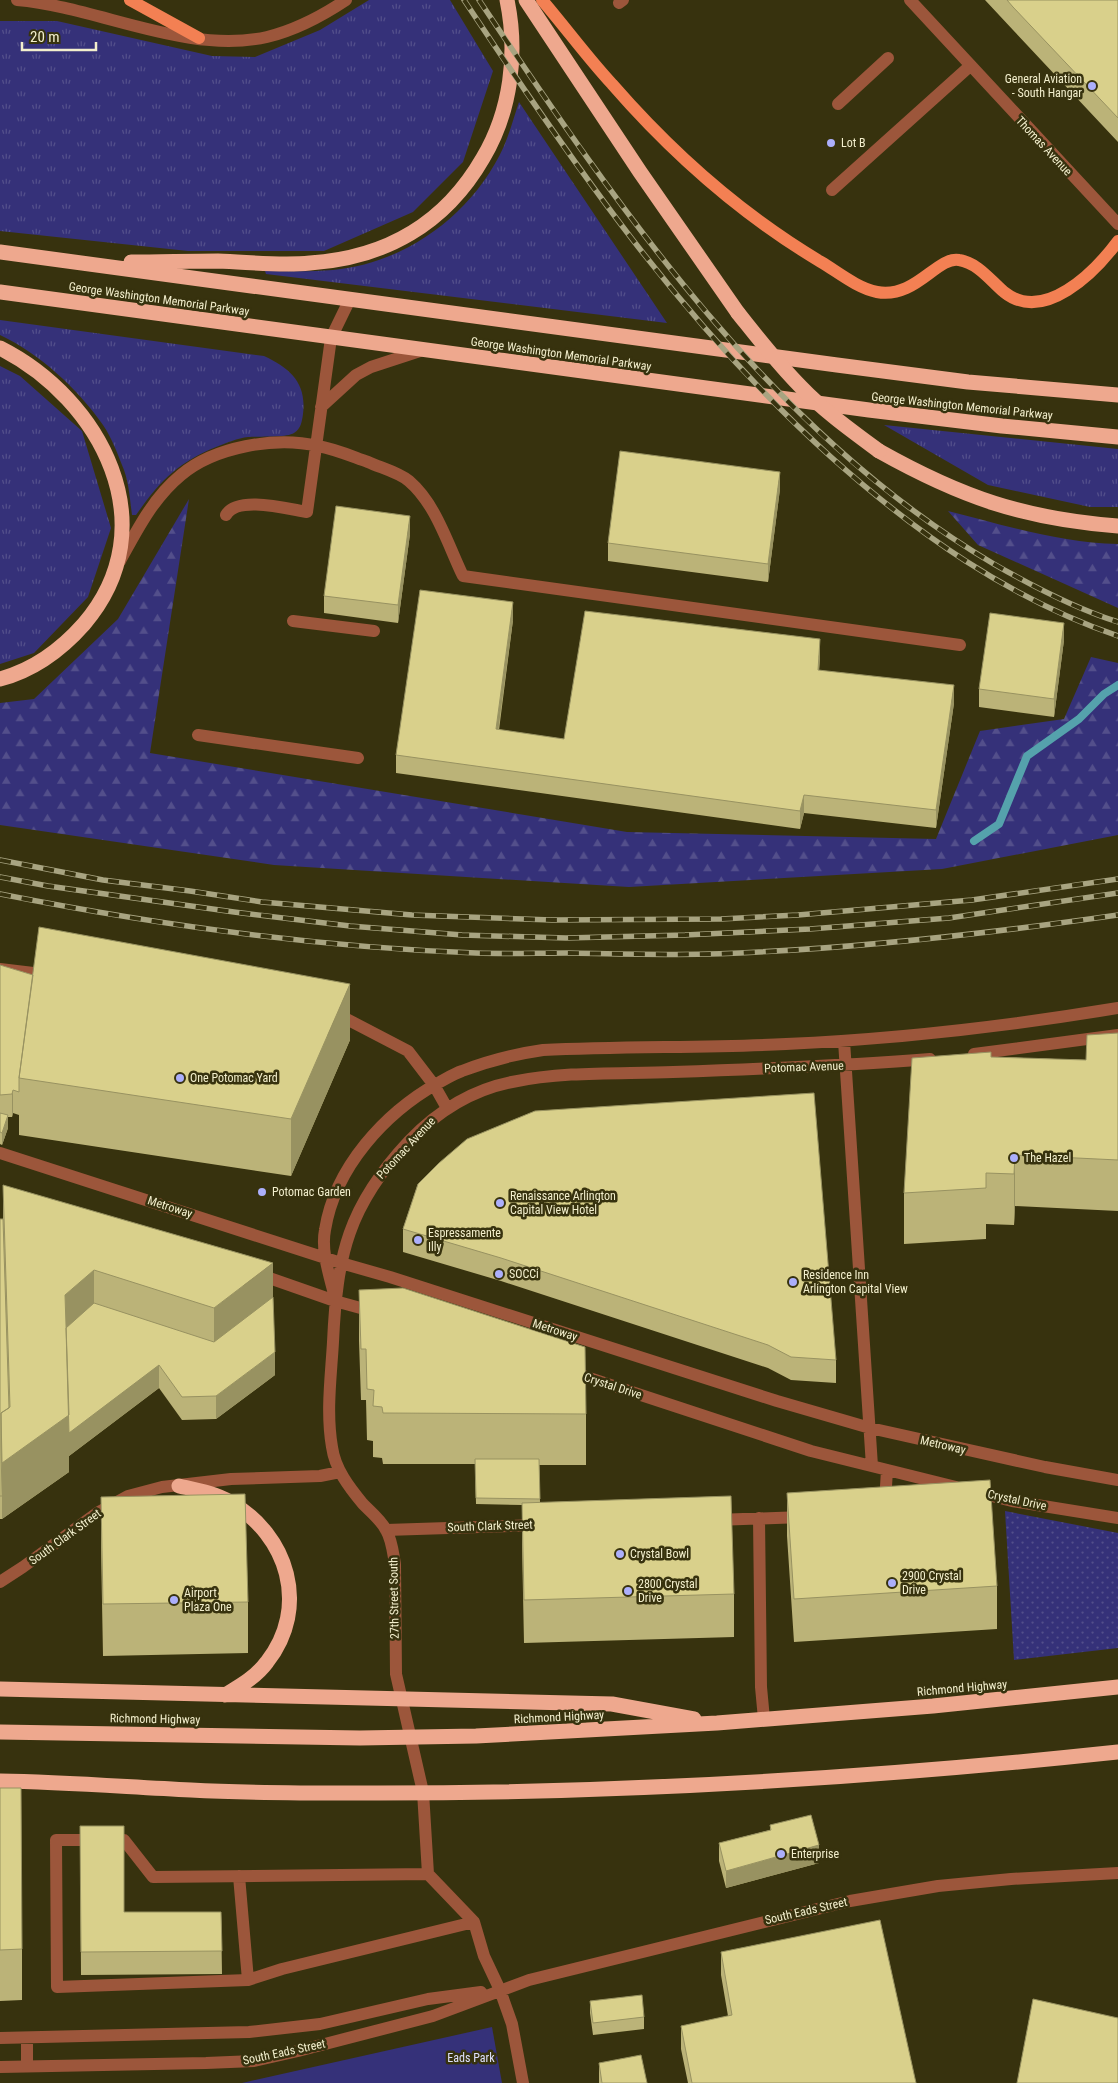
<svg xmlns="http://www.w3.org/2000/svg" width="1118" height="2083" viewBox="0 0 1118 2083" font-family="'Roboto Condensed',sans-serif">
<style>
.grass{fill:url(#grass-tufts)}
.forest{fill:url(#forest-firs)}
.park{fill:#353179}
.garden{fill:url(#garden-dots)}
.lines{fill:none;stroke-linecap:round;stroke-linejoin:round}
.stream{stroke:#55a2ac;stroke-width:8}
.minor{stroke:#9c563b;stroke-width:12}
.major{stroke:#f38053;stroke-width:12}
.highway{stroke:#eea88e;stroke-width:15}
.rail-casing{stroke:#a8a481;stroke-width:5.5}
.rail{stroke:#37320e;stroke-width:4;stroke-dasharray:11;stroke-linecap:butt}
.highway-bridge{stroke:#eea88e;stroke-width:15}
.wall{fill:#bbb378}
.shaded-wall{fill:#989261}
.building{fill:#d9d08b;stroke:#989261}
.poi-dot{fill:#acaffb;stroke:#37320e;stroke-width:2}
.labels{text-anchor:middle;stroke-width:5;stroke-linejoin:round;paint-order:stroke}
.poi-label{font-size:12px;fill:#f3efcd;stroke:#37320e;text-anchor:start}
.street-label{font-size:12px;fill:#f3efcd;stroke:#37320e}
.park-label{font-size:12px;fill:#dee0fd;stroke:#37320e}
</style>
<defs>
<pattern id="grass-tufts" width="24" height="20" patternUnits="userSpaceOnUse" patternTransform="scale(1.25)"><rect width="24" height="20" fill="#353179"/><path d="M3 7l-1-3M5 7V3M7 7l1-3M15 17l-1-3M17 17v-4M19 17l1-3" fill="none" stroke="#534f8b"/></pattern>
<pattern id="forest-firs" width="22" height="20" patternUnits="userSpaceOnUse" patternTransform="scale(1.25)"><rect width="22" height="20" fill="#353179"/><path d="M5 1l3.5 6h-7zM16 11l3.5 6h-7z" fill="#534f8b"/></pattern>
<pattern id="garden-dots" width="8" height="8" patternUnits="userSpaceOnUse" patternTransform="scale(1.25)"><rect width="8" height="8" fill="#353179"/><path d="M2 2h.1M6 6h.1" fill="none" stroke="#534f8b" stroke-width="1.8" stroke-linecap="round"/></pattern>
</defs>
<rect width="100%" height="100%" fill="#37320e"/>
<path class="grass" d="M 369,0 L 450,0 L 493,71 L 463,162 L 413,212 L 324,251 L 188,251 L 0,231 L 0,21 L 57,21 L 212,56 L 255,57 L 320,30 Z
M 519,102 L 667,323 L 266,274 L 265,271 C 287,271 311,272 333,270 C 407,263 474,213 504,146 C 510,132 514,117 519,102 Z
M 0,320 L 264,356 C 290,368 307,383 303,414 C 302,421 301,429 294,433 C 286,438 259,436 248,437 C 238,438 226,443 216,447 C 177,463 160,481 136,515 L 132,515 C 130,500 129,484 124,470 C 118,455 112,438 103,425 C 78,389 40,354 0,335 Z
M 0,366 L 20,376 L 82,431 L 111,528 L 88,597 L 34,653 L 0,664 Z
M 884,425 L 1118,449 L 1118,507 L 1090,507 L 988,485 Z"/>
<path class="forest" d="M 189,499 L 150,753 L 627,832 L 936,839 L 980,731 L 1064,719 L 1091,657 L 1118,663 L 1118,835 L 942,869 L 629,887 L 274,865 L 0,825 L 0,703 L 34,699 L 118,619 Z
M 948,511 C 1004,525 1060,543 1118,544 L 1118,608 L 978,545 Z"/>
<path class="park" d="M 492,2027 L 502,2083 L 242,2083 Z"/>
<path class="garden" d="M 1005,1511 L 1118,1533 L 1118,1648 L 1014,1660 Z"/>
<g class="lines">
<path class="stream" d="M 974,841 L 999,824 L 1027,756 L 1079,719 L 1104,694 L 1118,685"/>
<path class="minor" d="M 17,0 C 98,7 186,55 267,37 C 296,30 322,16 346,0
M 910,0 L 1118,224
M 619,3 L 623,0
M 838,104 L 888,58
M 832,190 L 970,66
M 321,407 L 356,375 L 371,367 L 423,350
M 226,515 C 237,495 288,509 307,512 L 331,338 L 350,299
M 120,561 C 137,530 153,498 181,475 C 214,447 275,436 318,446 C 335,449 351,456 368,462 C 381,468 398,472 409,481 C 436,504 448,545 463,576 L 960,645
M 293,621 L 374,631
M 198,735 L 358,758
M 0,969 L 50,975
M 335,1013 L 408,1051 L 434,1085 L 447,1108
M 844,1041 L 872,1466
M 974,1054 L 1118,1035
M 0,1153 L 341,1263 L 390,1277 L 777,1401 L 870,1428 L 1045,1467 L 1118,1480
M 258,1274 L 335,1301 L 375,1312
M 334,1294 C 329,1274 321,1250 325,1230 C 335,1167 385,1113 438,1083 C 446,1079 453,1074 462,1071 C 488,1061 515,1054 543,1050 C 624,1046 705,1048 786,1044 C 897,1039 1009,1026 1118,1008
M 571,1372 L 811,1451 L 956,1487
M 976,1492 L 1012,1501 L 1118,1518
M 885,1503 L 887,1470
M 759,1518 L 761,1687 L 764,1719
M 716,1520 L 803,1517
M 386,1530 L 538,1525
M 0,1582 L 23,1567 L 97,1513 L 128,1496 L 162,1487 L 231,1479 L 320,1476 L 340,1472
M 428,1874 L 153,1877 L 124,1840 L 56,1840 L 57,1987 L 248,1980 L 282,1969 L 474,1922
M 239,1876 L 248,1980
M 0,2038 L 249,2032 L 320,2024 L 428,1999 L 481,1992
M 27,2066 L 27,2038
M 0,2067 L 206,2063 L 254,2061 L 298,2051 L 433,2016 L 529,1980 L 850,1901 L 938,1886 L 1011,1879 L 1118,1873
M 523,2083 L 512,2024 L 500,1990 L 484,1956 L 474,1922 L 428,1874 L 423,1792 L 396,1674 L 395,1564 C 393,1553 392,1540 386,1530 C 381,1520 371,1512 363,1504 C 349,1487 335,1469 332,1447 C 326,1412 331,1377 333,1342 C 337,1255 348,1206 409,1141 C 438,1111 471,1090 512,1082 C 565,1071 620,1074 673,1072 C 759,1069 844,1066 930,1059"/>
<path class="major" d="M 130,0 L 199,38
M 542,0 C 566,28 587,57 612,84 C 672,153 742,215 821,262 C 838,272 857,288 877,292 C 916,299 937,256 959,260 C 978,263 990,280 1004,292 C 1044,324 1095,272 1118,241"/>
<path class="highway" d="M 526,0 L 640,172 L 738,313
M 0,252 L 837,365 L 968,382 L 1118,395
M 131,262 C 160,262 189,261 218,261 C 249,262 279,266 310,263 C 385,258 445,224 483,158 C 511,111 518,53 507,0
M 0,292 L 869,410 L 1002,426 L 1118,437
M 0,348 C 101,399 168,526 84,624 C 61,650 34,670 0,679
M 879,451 C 961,497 1024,519 1118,526
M 179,1486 C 197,1490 215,1493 230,1502 C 288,1535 310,1607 267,1662 C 256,1677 240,1686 225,1695
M 0,1689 L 612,1704 L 694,1719
M 0,1732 L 360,1738 L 476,1736 L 717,1723 L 933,1706 L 1118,1687
M 0,1781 C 64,1782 127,1787 191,1790 C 245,1793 300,1793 354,1793 C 609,1794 864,1779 1118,1752"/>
<g class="rail-casing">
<path id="rail" d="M 464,0 C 573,164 684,325 831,457 C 916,533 1010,599 1118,636
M 479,0 C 619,209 773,435 994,564 C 1034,587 1074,608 1118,622
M 0,860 L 103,880 L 190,891 L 262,902 L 412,915 L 552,920 L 721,919 L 798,915 L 972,900 L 1118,879
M 0,877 L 48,886 L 234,912 L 350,926 L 462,935 L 566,938 L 685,935 L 810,929 L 949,918 L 1118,893
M 0,894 C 157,925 316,947 476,953 C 506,954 536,953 567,953 C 631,954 694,956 759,952 C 879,946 999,932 1118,915"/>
</g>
<use href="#rail" class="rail"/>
<path class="highway-bridge" d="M 738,313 C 758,338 778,364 801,387 C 824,411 852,431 879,451"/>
</g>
<path class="wall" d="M 985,0 L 1118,0 L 1118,142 L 1013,30 Z
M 780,489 L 768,582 L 608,561 L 608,543 Z
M 410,534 L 398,623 L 324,613 L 324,596 Z
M 513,620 L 499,730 L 564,739 L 820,657 L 819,670 L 954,703 L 936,828 L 804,813 L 800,829 L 396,773 L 396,755 Z
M 1064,640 L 1054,717 L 979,707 L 979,689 Z
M 0,965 L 33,975 L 350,1040 L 291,1176 L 19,1135 L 19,1115 L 13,1113 L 12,1117 L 8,1117 L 8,1128 L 2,1145 L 0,1144 Z
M 1118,1033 L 1118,1211 L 1015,1206 L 1014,1225 L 986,1224 L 986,1239 L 904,1244 L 904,1193 L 991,1057 L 1086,1060 Z
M 418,1184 L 836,1360 L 836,1383 L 791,1380 L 768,1368 L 501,1281 L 403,1252 L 403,1229 Z
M 3,1185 L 273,1297 L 275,1375 L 216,1419 L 182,1420 L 159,1388 L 69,1456 L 69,1472 L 2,1519 L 0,1519 L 0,1219 L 3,1219 Z
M 359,1290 L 586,1414 L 586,1465 L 539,1465 L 540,1502 L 734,1594 L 734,1637 L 524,1643 L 522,1545 L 522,1505 L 476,1504 L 475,1464 L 383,1464 L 382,1458 L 373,1457 L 373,1441 L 367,1440 L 366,1400 L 361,1400 L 359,1341 Z
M 787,1493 L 997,1586 L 997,1629 L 794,1642 L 787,1536 Z
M 101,1497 L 248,1602 L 248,1653 L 103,1656 L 101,1548 Z
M 0,1788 L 22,1949 L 22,2000 L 0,2001 Z
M 770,1825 L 819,1863 L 726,1888 L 719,1861 L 719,1843 L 770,1830 Z
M 80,1826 L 124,1912 L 221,1912 L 222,1974 L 81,1975 Z
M 721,1952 L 916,2083 L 688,2083 L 681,2049 L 681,2026 L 728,2016 L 721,1975 Z
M 590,2001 L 644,2017 L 644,2029 L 593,2035 L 590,2013 Z
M 599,2063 L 647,2083 L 599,2083 Z"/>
<path class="shaded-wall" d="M 780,472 L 780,489 L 768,582 L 768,564 Z
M 410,516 L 410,534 L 398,623 L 398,605 Z
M 513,602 L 513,620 L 496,747 L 496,729 Z
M 1064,623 L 1064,640 L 1054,717 L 1054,699 Z
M 820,639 L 820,657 L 818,687 L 818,670 Z
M 954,685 L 954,703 L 936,828 L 936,810 Z
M 804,795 L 804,813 L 800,829 L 800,811 Z
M 350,984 L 350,1040 L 291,1176 L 291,1119 Z
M 13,1090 L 13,1113 L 12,1117 L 12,1094 Z
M 8,1115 L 8,1128 L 2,1145 L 2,1133 Z
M 1015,1155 L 1015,1206 L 1014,1225 L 1014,1174 Z
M 273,1263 L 273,1320 L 214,1365 L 214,1308 Z
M 94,1270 L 94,1326 L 66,1351 L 65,1295 Z
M 275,1352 L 275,1375 L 216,1419 L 216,1396 Z
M 159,1365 L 159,1388 L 69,1456 L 69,1472 L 2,1519 L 2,1463 L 69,1415 Z
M 819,1845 L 819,1863 L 726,1888 L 726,1871 Z"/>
<path class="building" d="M 1007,0 L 1118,0 L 1118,118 L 1013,7 Z
M 620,451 L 780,472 L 768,564 L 608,543 Z
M 336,506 L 410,516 L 398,605 L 324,596 Z
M 420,590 L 513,602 L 496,729 L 564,739 L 585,611 L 820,639 L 818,670 L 954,685 L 936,810 L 804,795 L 800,811 L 396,755 Z
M 990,613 L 1064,623 L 1054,699 L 979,689 Z
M 39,927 L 350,984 L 291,1119 L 19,1078 Z
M 0,965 L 33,975 L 19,1078 L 19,1092 L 13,1090 L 12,1094 L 0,1095 Z
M 1118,1033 L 1118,1160 L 1015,1155 L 1014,1174 L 986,1173 L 986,1188 L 904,1193 L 912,1058 L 991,1052 L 991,1057 L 1086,1060 L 1087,1035 Z
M 814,1093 L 836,1360 L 791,1357 L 768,1345 L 501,1258 L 403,1229 L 418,1184 L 439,1163 L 467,1139 L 535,1111 Z
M 0,1113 L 8,1115 L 2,1133 L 0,1132 Z
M 3,1185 L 273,1263 L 214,1308 L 94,1270 L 65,1295 L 69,1415 L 2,1463 L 1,1413 L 10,1407 Z
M 0,1219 L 3,1219 L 9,1408 L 1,1413 L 1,1446 L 2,1496 L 0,1496 Z
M 403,1288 L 585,1347 L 586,1414 L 383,1413 L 382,1407 L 373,1406 L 374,1390 L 367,1389 L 366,1349 L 361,1349 L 359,1290 Z
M 273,1297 L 275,1352 L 216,1396 L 182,1397 L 159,1365 L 69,1433 L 66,1328 L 94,1303 L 214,1342 Z
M 475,1459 L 539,1459 L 540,1499 L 476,1498 Z
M 990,1480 L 997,1586 L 794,1599 L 787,1493 Z
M 245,1494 L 248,1602 L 103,1604 L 101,1497 Z
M 731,1496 L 734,1594 L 524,1600 L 522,1503 Z
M 0,1788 L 21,1788 L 22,1949 L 0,1950 Z
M 811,1815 L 819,1845 L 726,1871 L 719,1843 L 771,1830 L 770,1825 Z
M 80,1826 L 124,1826 L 124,1912 L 221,1912 L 222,1951 L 81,1952 Z
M 880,1920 L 916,2083 L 692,2083 L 681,2026 L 732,2015 L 721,1952 Z
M 642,1995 L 644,2017 L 593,2023 L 590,2001 Z
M 1033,1999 L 1118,2018 L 1118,2083 L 1017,2083 Z
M 641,2055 L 647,2083 L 602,2083 L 599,2063 Z"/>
<g class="poi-dot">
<circle cx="1092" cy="86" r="5"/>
<circle cx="831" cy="143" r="5"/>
<circle cx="180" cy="1078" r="5"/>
<circle cx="1014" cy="1158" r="5"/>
<circle cx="262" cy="1192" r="5"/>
<circle cx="500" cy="1203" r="5"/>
<circle cx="418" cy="1240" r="5"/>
<circle cx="499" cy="1274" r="5"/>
<circle cx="793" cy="1282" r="5"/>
<circle cx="620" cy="1554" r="5"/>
<circle cx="892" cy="1583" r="5"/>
<circle cx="628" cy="1591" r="5"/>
<circle cx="174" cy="1600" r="5"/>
<circle cx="781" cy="1854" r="5"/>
</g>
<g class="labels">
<g class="poi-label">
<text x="1082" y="83" text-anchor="end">General Aviation<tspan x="1082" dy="14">- South Hangar</tspan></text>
<text x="841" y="147">Lot B</text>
<text x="190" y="1082">One Potomac Yard</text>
<text x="1024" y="1162">The Hazel</text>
<text x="272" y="1196">Potomac Garden</text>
<text x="510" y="1200">Renaissance Arlington<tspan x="510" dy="14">Capital View Hotel</tspan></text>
<text x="428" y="1237">Espressamente<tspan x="428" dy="14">Illy</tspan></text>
<text x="509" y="1278">SOCCi</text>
<text x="803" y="1279">Residence Inn<tspan x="803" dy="14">Arlington Capital View</tspan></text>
<text x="630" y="1558">Crystal Bowl</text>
<text x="902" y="1580">2900 Crystal<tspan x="902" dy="14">Drive</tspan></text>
<text x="638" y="1588">2800 Crystal<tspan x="638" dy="14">Drive</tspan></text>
<text x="184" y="1597">Airport<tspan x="184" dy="14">Plaza One</tspan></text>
<text x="791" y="1858">Enterprise</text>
</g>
<g class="street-label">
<text transform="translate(1044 146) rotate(47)" y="4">Thomas Avenue</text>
<text transform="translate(159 299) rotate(8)" y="4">George Washington Memorial Parkway</text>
<text transform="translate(561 354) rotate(8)" y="4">George Washington Memorial Parkway</text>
<text transform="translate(962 406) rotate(6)" y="4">George Washington Memorial Parkway</text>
<text transform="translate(804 1067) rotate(-2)" y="4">Potomac Avenue</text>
<text transform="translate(406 1148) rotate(-47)" y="4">Potomac Avenue</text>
<text transform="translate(170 1207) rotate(18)" y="4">Metroway</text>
<text transform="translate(555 1330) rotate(18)" y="4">Metroway</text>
<text transform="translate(613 1386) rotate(18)" y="4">Crystal Drive</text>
<text transform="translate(943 1445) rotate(13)" y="4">Metroway</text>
<text transform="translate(1017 1500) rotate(12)" y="4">Crystal Drive</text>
<text transform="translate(490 1526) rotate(-2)" y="4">South Clark Street</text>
<text transform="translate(65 1537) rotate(-36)" y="4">South Clark Street</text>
<text transform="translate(394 1598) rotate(-91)" y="4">27th Street South</text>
<text transform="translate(962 1688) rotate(-5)" y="4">Richmond Highway</text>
<text transform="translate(559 1717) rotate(-3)" y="4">Richmond Highway</text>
<text transform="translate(155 1719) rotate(1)" y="4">Richmond Highway</text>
<text transform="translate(806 1911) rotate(-13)" y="4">South Eads Street</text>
<text transform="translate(284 2052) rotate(-12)" y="4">South Eads Street</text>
</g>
<g class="park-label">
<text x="471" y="2062">Eads Park</text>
</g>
</g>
<path d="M22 42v8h74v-8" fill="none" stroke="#f3efcd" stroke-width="2.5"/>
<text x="30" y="42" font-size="15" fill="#f3efcd" stroke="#37320e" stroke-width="4" paint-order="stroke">20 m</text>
</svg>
